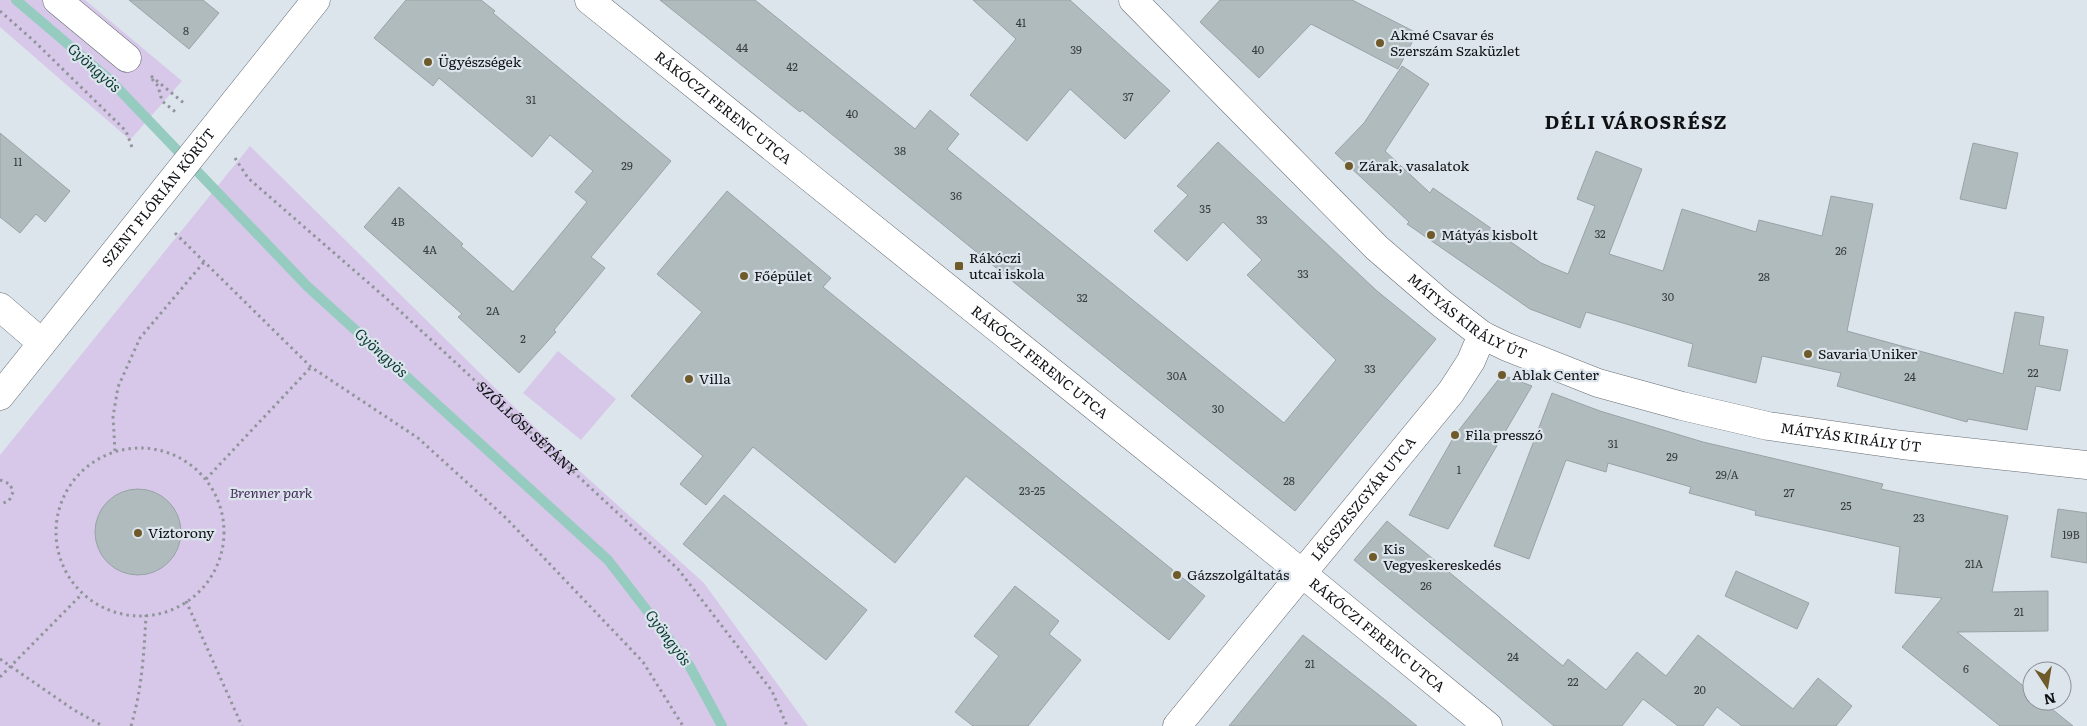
<svg xmlns="http://www.w3.org/2000/svg" width="2087" height="726" viewBox="0 0 2087 726" font-family="Literata,serif">
<style>
.green{fill:#d7c8e9}
.lines{fill:none;stroke-linecap:round;stroke-linejoin:round}
.stream{stroke:#96cbc0;stroke-width:10}
.building{fill:#b0bbbe;stroke:#98a3a6}
.minor-casing{stroke:#656c72;stroke-width:29}
.path{stroke:#90959b;stroke-width:3;stroke-dasharray:2.5 4;stroke-linecap:butt}
.minor{stroke:#fff;stroke-width:28}
.poi-dot{fill:#6f5a29;stroke:#dde5ec;stroke-width:2}
.labels{text-anchor:middle;stroke-width:4.5;stroke-linejoin:round;paint-order:stroke}
.number-label{font-size:11px;fill:#373c3e}
.poi-label{font-size:14px;fill:#0f1114;stroke:#dde5ec;text-anchor:start}
.street-label{font-size:14px;fill:#0f1114;stroke:#dde5ec}
.park-label{font-size:14px;font-style:italic;fill:#472e5f;stroke:#dde5ec}
.water-label{font-size:15px;font-style:italic;fill:#053830;stroke:#dde5ec}
.district-label{font-size:19px;font-weight:bold;letter-spacing:1px;fill:#0f1114;stroke:#dde5ec}
</style>
<rect width="100%" height="100%" fill="#dde5ec"/>
<path class="green" d="M 0,0 L 85,0 L 182,81 L 130,140 L 0,27 Z
M 250,146 L 572,464 L 704,583 L 808,726 L 0,726 L 0,455 Z
M 558,351 L 616,399 L 581,440 L 523,393 Z"/>
<g class="lines">
<path class="stream" d="M 16,0 L 110,80 L 307,286 L 608,560 L 689,665 L 722,726"/>
</g>
<path class="building" d="M 129,0 L 203,0 L 219,13 L 189,49 Z
M 406,0 L 481,0 L 495,11 L 493,13 L 671,161 L 591,257 L 605,268 L 554,330 L 556,332 L 519,373 L 458,317 L 462,314 L 364,227 L 399,187 L 463,244 L 461,246 L 513,292 L 587,202 L 575,192 L 593,171 L 550,135 L 532,157 L 439,78 L 433,86 L 374,38 Z
M 660,0 L 755,0 L 915,129 L 930,110 L 959,134 L 947,149 L 1284,423 L 1336,360 L 1247,275 L 1262,260 L 1223,222 L 1187,261 L 1154,231 L 1188,195 L 1177,186 L 1218,142 L 1377,291 L 1436,339 L 1295,511 L 802,110 L 800,112 Z
M 973,0 L 1070,0 L 1170,91 L 1125,139 L 1070,89 L 1027,141 L 970,95 L 1016,39 Z
M 1220,0 L 1352,0 L 1417,33 L 1398,69 L 1311,24 L 1259,78 L 1200,22 Z
M 1402,66 L 1429,84 L 1385,151 L 1430,193 L 1433,188 L 1541,263 L 1568,274 L 1595,206 L 1577,199 L 1596,151 L 1642,169 L 1609,254 L 1663,271 L 1682,209 L 1756,232 L 1759,220 L 1822,236 L 1831,196 L 1873,204 L 1847,331 L 2003,374 L 2015,312 L 2044,317 L 2039,345 L 2068,350 L 2060,391 L 2036,386 L 2027,430 L 1968,419 L 1967,422 L 1837,386 L 1841,373 L 1762,356 L 1756,383 L 1688,366 L 1693,344 L 1586,312 L 1580,328 L 1530,309 L 1407,224 L 1409,222 L 1335,153 L 1364,123 Z
M 0,133 L 70,191 L 45,222 L 36,214 L 20,233 L 0,217 Z
M 1973,143 L 2018,153 L 2006,209 L 1960,199 Z
M 727,191 L 831,278 L 823,287 L 1205,596 L 1169,640 L 966,476 L 895,563 L 753,447 L 706,505 L 680,484 L 703,456 L 631,396 L 702,312 L 657,274 Z
M 1502,375 L 1532,386 L 1448,529 L 1409,515 L 1455,435 Z
M 1552,393 L 1600,411 L 1703,442 L 1883,484 L 1881,489 L 2008,516 L 1992,592 L 2048,591 L 2048,631 L 1957,632 L 2032,693 L 2032,701 L 2042,701 L 2073,726 L 2000,726 L 1902,647 L 1942,598 L 1895,593 L 1900,547 L 1755,515 L 1756,511 L 1689,493 L 1691,487 L 1608,463 L 1606,472 L 1566,460 L 1529,559 L 1494,546 Z
M95 532a43 43 0 1 1 86 0a43 43 0 1 1-86 0Z
M 724,495 L 867,610 L 826,660 L 683,544 Z
M 2058,509 L 2087,513 L 2087,563 L 2051,557 Z
M 1387,521 L 1563,666 L 1568,659 L 1606,690 L 1637,652 L 1666,676 L 1698,635 L 1793,709 L 1818,678 L 1852,706 L 1836,726 L 1742,726 L 1717,707 L 1703,726 L 1678,726 L 1643,699 L 1622,726 L 1554,726 L 1354,560 Z
M 1736,571 L 1809,603 L 1797,629 L 1725,596 Z
M 1015,586 L 1059,621 L 1049,634 L 1081,660 L 1028,726 L 973,726 L 955,712 L 999,656 L 974,636 Z
M 1303,635 L 1384,699 L 1417,726 L 1229,726 Z"/>
<g class="lines">
<g class="minor-casing">
<g id="minor">
<path d="M 57,0 L 127,58"/>
<path id="s2" d="M 589,0 L 1276,552 L 1488,726"/>
<path id="s3" d="M 1133,0 L 1377,248 L 1442,304 L 1482,335 L 1507,347 L 1598,383 L 1682,406 L 1768,426 L 1902,445 L 2087,465"/>
<path d="M 0,307 L 42,343"/>
<path id="s4" d="M 0,396 L 316,0"/>
<path id="s5" d="M 1177,726 L 1451,392 L 1471,361 L 1482,335"/>
</g>
</g>
<g class="path">
<path d="M 0,11 L 34,41 L 126,131 L 133,150"/>
<path d="M 151,76 L 185,104"/>
<path d="M 152,79 L 158,86 L 162,101 L 178,114"/>
<path id="s1" d="M 235,158 L 248,178 L 387,299 L 678,569 L 772,691 L 787,726"/>
<path d="M 175,233 L 311,367 L 418,438 L 506,518 L 643,662 L 683,726"/>
<circle cx="140" cy="532" r="84"/>
<path d="M 115,451 L 113,417 L 118,387 L 140,338 L 204,262"/>
<path d="M 206,479 L 311,367"/>
<path d="M 0,480 L 10,484 L 13,492 L 9,501 L 0,504"/>
<path d="M 186,601 L 242,726"/>
<path d="M 0,659 L 74,710 L 103,726"/>
<path d="M 0,677 L 82,594"/>
<path d="M 131,726 C 142,689 144,653 146,615"/>
</g>
<use href="#minor" class="minor"/>
</g>
<g class="poi-dot">
<circle cx="1380" cy="43" r="5"/>
<circle cx="428" cy="62" r="5"/>
<circle cx="1349" cy="166" r="5"/>
<circle cx="1431" cy="235" r="5"/>
<rect x="954" y="261" width="10" height="10" rx="2.5"/>
<circle cx="744" cy="276" r="5"/>
<circle cx="1808" cy="354" r="5"/>
<circle cx="1502" cy="375" r="5"/>
<circle cx="689" cy="379" r="5"/>
<circle cx="1455" cy="435" r="5"/>
<circle cx="138" cy="533" r="5"/>
<circle cx="1373" cy="557" r="5"/>
<circle cx="1177" cy="575" r="5"/>
</g>
<g class="labels">
<g class="number-label">
<text x="1021" y="27">41</text>
<text x="186" y="35">8</text>
<text x="742" y="52">44</text>
<text x="1076" y="54">39</text>
<text x="1258" y="54">40</text>
<text x="792" y="71">42</text>
<text x="1128" y="101">37</text>
<text x="531" y="104">31</text>
<text x="852" y="118">40</text>
<text x="900" y="155">38</text>
<text x="18" y="166">11</text>
<text x="627" y="170">29</text>
<text x="956" y="200">36</text>
<text x="1205" y="213">35</text>
<text x="1262" y="224">33</text>
<text x="398" y="226">4B</text>
<text x="1600" y="238">32</text>
<text x="430" y="254">4A</text>
<text x="1841" y="255">26</text>
<text x="1303" y="278">33</text>
<text x="1764" y="281">28</text>
<text x="1668" y="301">30</text>
<text x="1082" y="302">32</text>
<text x="493" y="315">2A</text>
<text x="523" y="343">2</text>
<text x="1370" y="373">33</text>
<text x="2033" y="377">22</text>
<text x="1177" y="380">30A</text>
<text x="1910" y="381">24</text>
<text x="1218" y="413">30</text>
<text x="1613" y="448">31</text>
<text x="1672" y="461">29</text>
<text x="1459" y="474">1</text>
<text x="1727" y="479">29/A</text>
<text x="1289" y="485">28</text>
<text x="1032" y="495">23-25</text>
<text x="1789" y="497">27</text>
<text x="1846" y="510">25</text>
<text x="1919" y="522">23</text>
<text x="2071" y="539">19B</text>
<text x="1974" y="568">21A</text>
<text x="1426" y="590">26</text>
<text x="2019" y="616">21</text>
<text x="1513" y="661">24</text>
<text x="1310" y="668">21</text>
<text x="1966" y="673">6</text>
<text x="1573" y="686">22</text>
<text x="1700" y="694">20</text>
</g>
<g class="poi-label">
<text x="1390" y="40">Akmé Csavar és<tspan x="1390" dy="16">Szerszám Szaküzlet</tspan></text>
<text x="438" y="67">Ügyészségek</text>
<text x="1359" y="171">Zárak, vasalatok</text>
<text x="1441" y="240">Mátyás kisbolt</text>
<text x="969" y="263">Rákóczi<tspan x="969" dy="16">utcai iskola</tspan></text>
<text x="754" y="281">Főépület</text>
<text x="1818" y="359">Savaria Uniker</text>
<text x="1512" y="380">Ablak Center</text>
<text x="699" y="384">Villa</text>
<text x="1465" y="440">Fila presszó</text>
<text x="148" y="538">Víztorony</text>
<text x="1383" y="554">Kis<tspan x="1383" dy="16">Vegyeskereskedés</tspan></text>
<text x="1187" y="580">Gázszolgáltatás</text>
</g>
<g class="street-label">
<text dy="5" stroke="none"><textPath href="#s2" startOffset="172">RÁKÓCZI FERENC UTCA</textPath></text>
<text dy="5" stroke="none"><textPath href="#s4" startOffset="254">SZENT FLÓRIÁN KÖRÚT</textPath></text>
<text dy="5" stroke="none"><textPath href="#s3" startOffset="462">MÁTYÁS KIRÁLY ÚT</textPath></text>
<text dy="5" stroke="none"><textPath href="#s2" startOffset="578">RÁKÓCZI FERENC UTCA</textPath></text>
<text dy="5" stroke="none"><textPath href="#s1" startOffset="399">SZŐLLŐSI SÉTÁNY</textPath></text>
<text dy="5" stroke="none"><textPath href="#s3" startOffset="869">MÁTYÁS KIRÁLY ÚT</textPath></text>
<text dy="5" stroke="none"><textPath href="#s5" startOffset="294">LÉGSZESZGYÁR UTCA</textPath></text>
<text dy="5" stroke="none"><textPath href="#s2" startOffset="1012">RÁKÓCZI FERENC UTCA</textPath></text>
</g>
<g class="park-label">
<text x="271" y="498">Brenner park</text>
</g>
<g class="water-label">
<text transform="translate(94 68) rotate(42)" y="5">Gyöngyös</text>
<text transform="translate(381 353) rotate(42)" y="5">Gyöngyös</text>
<text transform="translate(668 638) rotate(53)" y="5">Gyöngyös</text>
</g>
<g class="district-label">
<text x="1636" y="129">DÉLI VÁROSRÉSZ</text>
</g>
</g>
<g transform="translate(2047 686) rotate(168)"><circle r="24" fill="#dde5ec" stroke="#8b9096"/>
<path d="M0-4L9 19L0 12L-9 19Z" fill="#6f5a29"/>
<text y="-8" font-size="14" font-weight="bold" text-anchor="middle" fill="#0f1114">N</text>
</g>
</svg>
